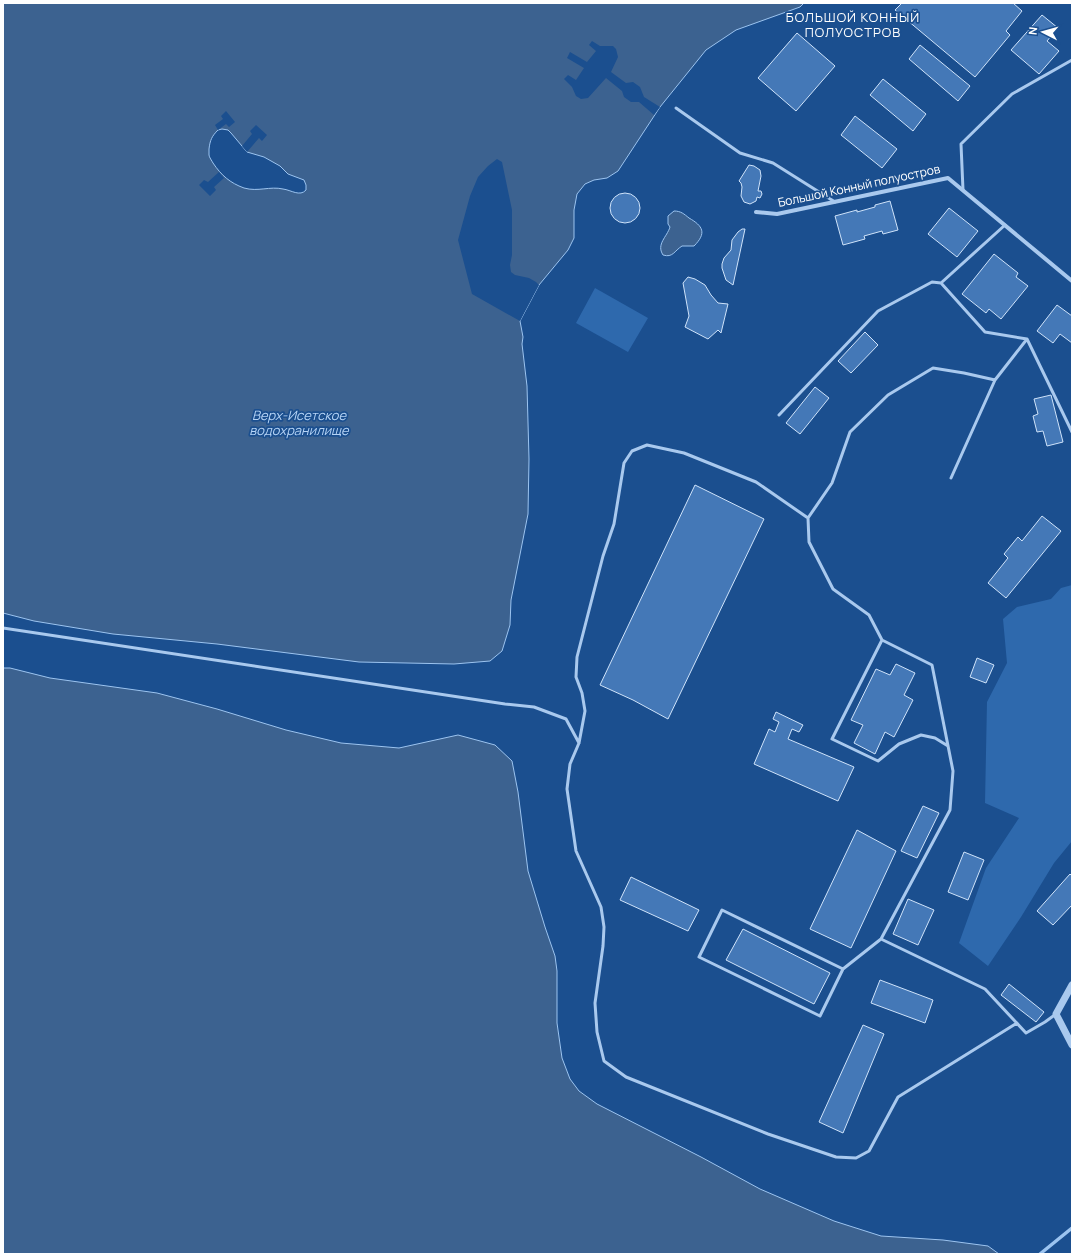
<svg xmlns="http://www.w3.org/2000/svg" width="1075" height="1257" viewBox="0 0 1075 1257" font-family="Manrope,sans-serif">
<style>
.green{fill:#2e69ad}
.water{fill:#3c6290;stroke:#9cc4f0;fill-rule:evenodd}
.pier{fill:#1b4f8f}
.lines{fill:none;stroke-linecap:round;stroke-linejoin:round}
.stream{stroke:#9cc4f0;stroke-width:3.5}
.building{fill:#4478b7;stroke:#cfe3fa}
.service{stroke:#a9c9ee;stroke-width:3}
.minor{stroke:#a9c9ee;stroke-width:4}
.tertiary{stroke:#a9c9ee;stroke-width:7}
.labels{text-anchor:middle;stroke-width:3.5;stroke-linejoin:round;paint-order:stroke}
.street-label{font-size:12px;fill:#fff;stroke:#1b4f8f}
.neighbourhood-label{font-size:13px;letter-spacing:1px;fill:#fff;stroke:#1b4f8f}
.water-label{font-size:13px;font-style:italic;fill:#b5d3f5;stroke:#1b4f8f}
</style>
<rect width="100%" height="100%" fill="#1b4f8f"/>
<path class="green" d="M 595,288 L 648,318 L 628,352 L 576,323 Z
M 1072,585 L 1072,841 L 1054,863 L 1021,917 L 988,966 L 959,943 L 986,868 L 1019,818 L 985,803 L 987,702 L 1007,663 L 1003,619 L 1017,607 L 1051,599 L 1061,588 Z"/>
<path class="water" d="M 3,3 L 804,3 L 800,7 L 736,30 L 706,50 L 660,107 L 618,171 L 607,178 L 594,180 L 585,184 L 577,194 L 574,210 L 574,238 L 568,250 L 539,285 L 520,321 L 523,337 L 522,344 L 527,386 L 529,459 L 528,514 L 511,600 L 510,625 L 502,651 L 490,661 L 454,664 L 359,662 L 217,644 L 113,634 L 34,621 L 3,613 ZM 222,129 L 228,130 L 231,133 L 247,152 L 264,157 L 280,166 L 288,174 L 304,180 L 306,185 L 306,190 C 300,197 291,190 283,189 C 270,186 258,192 244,188 C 230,183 221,175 213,163 C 212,161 209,157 209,155 C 209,153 209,151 209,149 C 210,140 212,136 218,130 Z
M 674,211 C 681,211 684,214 689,218 C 703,226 707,233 694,246 L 682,246 C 674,251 673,258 663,255 C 656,244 667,237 670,227 L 668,224 L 668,216 Z
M 3,668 L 10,668 L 50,678 L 157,693 L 217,709 L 286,730 L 341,743 L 399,748 L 458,735 L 495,745 L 512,761 L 518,792 L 528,871 L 545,927 L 555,956 L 557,971 L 557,1023 L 562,1058 L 570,1079 L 579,1091 L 597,1104 L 701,1157 L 760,1189 L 834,1221 L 881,1236 L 943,1240 L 988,1246 L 999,1254 L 3,1254 Z"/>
<path class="pier" d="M 592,41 L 600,46 L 613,46 L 616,49 L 618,57 L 611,72 L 626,83 L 633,82 L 640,87 L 644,97 L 660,107 L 654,115 L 639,102 L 631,102 L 624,97 L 622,91 L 606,78 L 588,98 L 581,99 L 576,96 L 572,87 L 564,79 L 568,75 L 576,80 L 584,68 L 567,58 L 570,52 L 587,62 L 596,51 L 589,45 Z
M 226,111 L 235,122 L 229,127 L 226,124 L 218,130 L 215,125 L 223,119 L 221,116 Z
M 256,125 L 267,135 L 262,141 L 259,138 L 247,152 L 242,146 L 252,134 L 250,131 Z
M 497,159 L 502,162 L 512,210 L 512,255 L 510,265 L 511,272 L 515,275 L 529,278 L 536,282 L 539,285 L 520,321 L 472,294 L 458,240 L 470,196 L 478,177 L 488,166 Z
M 219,172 L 224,178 L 214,187 L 216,190 L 210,196 L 199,185 L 204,180 L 208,182 Z"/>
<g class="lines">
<path class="stream" d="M 1040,1254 L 1072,1228"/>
</g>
<path class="building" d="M 902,3 L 1013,3 L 1022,11 L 1006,31 L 1010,35 L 975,77 L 895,10 Z
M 1042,15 L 1058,28 L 1047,41 L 1059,51 L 1039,74 L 1011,50 Z
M 797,33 L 835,66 L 796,111 L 758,78 Z
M 920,45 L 970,86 L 958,101 L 909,59 Z
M 883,79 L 926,114 L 913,131 L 870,95 Z
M 855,116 L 897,149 L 882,168 L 841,135 Z
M 749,165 L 754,166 L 760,170 L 761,176 L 758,191 L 761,191 L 762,194 L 760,198 L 757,197 L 756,201 L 750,204 L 744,202 L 741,196 L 742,187 L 741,183 L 739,181 Z
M610 208a15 15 0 1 1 30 0a15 15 0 1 1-30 0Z
M 890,201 L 898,230 L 883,234 L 882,231 L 864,236 L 865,239 L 843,245 L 835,216 L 857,210 L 857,212 L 875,207 L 875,205 Z
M 949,208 L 978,231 L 957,257 L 928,234 Z
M 742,229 L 745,229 L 733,285 L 726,280 L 722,268 L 722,264 L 724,258 L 731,250 L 732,240 L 738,232 Z
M 994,254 L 1018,273 L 1016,277 L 1028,286 L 1001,319 L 989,309 L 986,313 L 962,294 Z
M 688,277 L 695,279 L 705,285 L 711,295 L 718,303 L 728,304 L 721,333 L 718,330 L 708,339 L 685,327 L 689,316 L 683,283 Z
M 1057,305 L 1072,316 L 1072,343 L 1060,334 L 1053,343 L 1037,331 Z
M 865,332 L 878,345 L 851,373 L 838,361 Z
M 815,387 L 829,398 L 800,434 L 786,423 Z
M 1051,395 L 1063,442 L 1047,446 L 1043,431 L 1037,432 L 1033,416 L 1038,414 L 1034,399 Z
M 695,485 L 764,519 L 668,719 L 633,700 L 600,685 Z
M 1042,516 L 1061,531 L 1006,598 L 988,583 L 1008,558 L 1004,554 L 1018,537 L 1022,541 Z
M 977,658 L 994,665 L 986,683 L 970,677 Z
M 896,664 L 915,673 L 904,695 L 913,700 L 894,737 L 885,732 L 875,754 L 854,743 L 863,725 L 851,720 L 876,669 L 890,675 Z
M 776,712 L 803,725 L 799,732 L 792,729 L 788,739 L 854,767 L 838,801 L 754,764 L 769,729 L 775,732 L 779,722 L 773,719 Z
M 923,806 L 939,813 L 917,858 L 901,851 Z
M 857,830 L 896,851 L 851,948 L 810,929 Z
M 964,852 L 984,860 L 968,900 L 948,892 Z
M 1070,874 L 1072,876 L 1072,905 L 1053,925 L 1037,911 Z
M 631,877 L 699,910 L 688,931 L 620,900 Z
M 908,899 L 934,910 L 918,945 L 893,934 Z
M 743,929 L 830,973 L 814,1004 L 726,960 Z
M 880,980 L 933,1000 L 925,1023 L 871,1003 Z
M 1009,984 L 1044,1012 L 1036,1022 L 1001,995 Z
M 863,1025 L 884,1034 L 843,1133 L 819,1122 Z"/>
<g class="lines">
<path class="service" d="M 676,108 L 740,153 L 773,163 L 835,202
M 963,190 L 961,144 L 1012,94 L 1072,60
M 1005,225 L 941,283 L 985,332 L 1027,339 L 1072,432
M 779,415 L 878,311 L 932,282 L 941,283
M 951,478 L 995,380
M 808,518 L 832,483 L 850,432 L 888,395 L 933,368 L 964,373 L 995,380 L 1027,339
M 3,628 L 505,704 L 534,707 L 566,719 L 579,743
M 882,640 L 869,615 L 833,589 L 809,542 L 808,518 L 756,482 L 684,453 L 647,445 L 632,451 L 624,463 L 614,524 L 603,556 L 577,657 L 576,677 L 582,693 L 585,711 L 579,743 L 570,764 L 567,789 L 576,851 L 601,907 L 604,927 L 603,946 L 595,1003 L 597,1032 L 604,1061 L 626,1077 L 768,1134 L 836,1157 L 856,1158 L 869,1151 L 898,1097 L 1017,1023
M 881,939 L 950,810 L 953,771 L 932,665 L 882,640 L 832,739 L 878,761 L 899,744 L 921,735 L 935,738 L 948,746
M 843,969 L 722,910 L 699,957 L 820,1016 L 843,969 L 881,939 L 985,989 L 1026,1033 L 1045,1022 L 1056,1014"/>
<path class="minor" d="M 756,212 L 777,214 L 948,178 L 1072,281"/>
<path class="tertiary" d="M 1072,985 L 1056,1014 L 1072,1045"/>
</g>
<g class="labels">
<g class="street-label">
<text transform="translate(859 186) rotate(-12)" y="4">Большой Конный полуостров</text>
</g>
<g class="neighbourhood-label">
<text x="853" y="22">БОЛЬШОЙ КОННЫЙ<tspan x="853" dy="15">ПОЛУОСТРОВ</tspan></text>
</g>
<g class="water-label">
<text x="299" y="420">Верх-Исетское<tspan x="299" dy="15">водохранилище</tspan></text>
</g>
</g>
<rect width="1075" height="1257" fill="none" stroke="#ffffff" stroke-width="8"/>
<g transform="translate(1043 32) rotate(276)" stroke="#1b4f8f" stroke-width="3" paint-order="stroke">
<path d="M0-3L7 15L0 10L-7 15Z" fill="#ffffff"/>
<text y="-6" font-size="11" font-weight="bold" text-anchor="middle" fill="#ffffff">N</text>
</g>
</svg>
